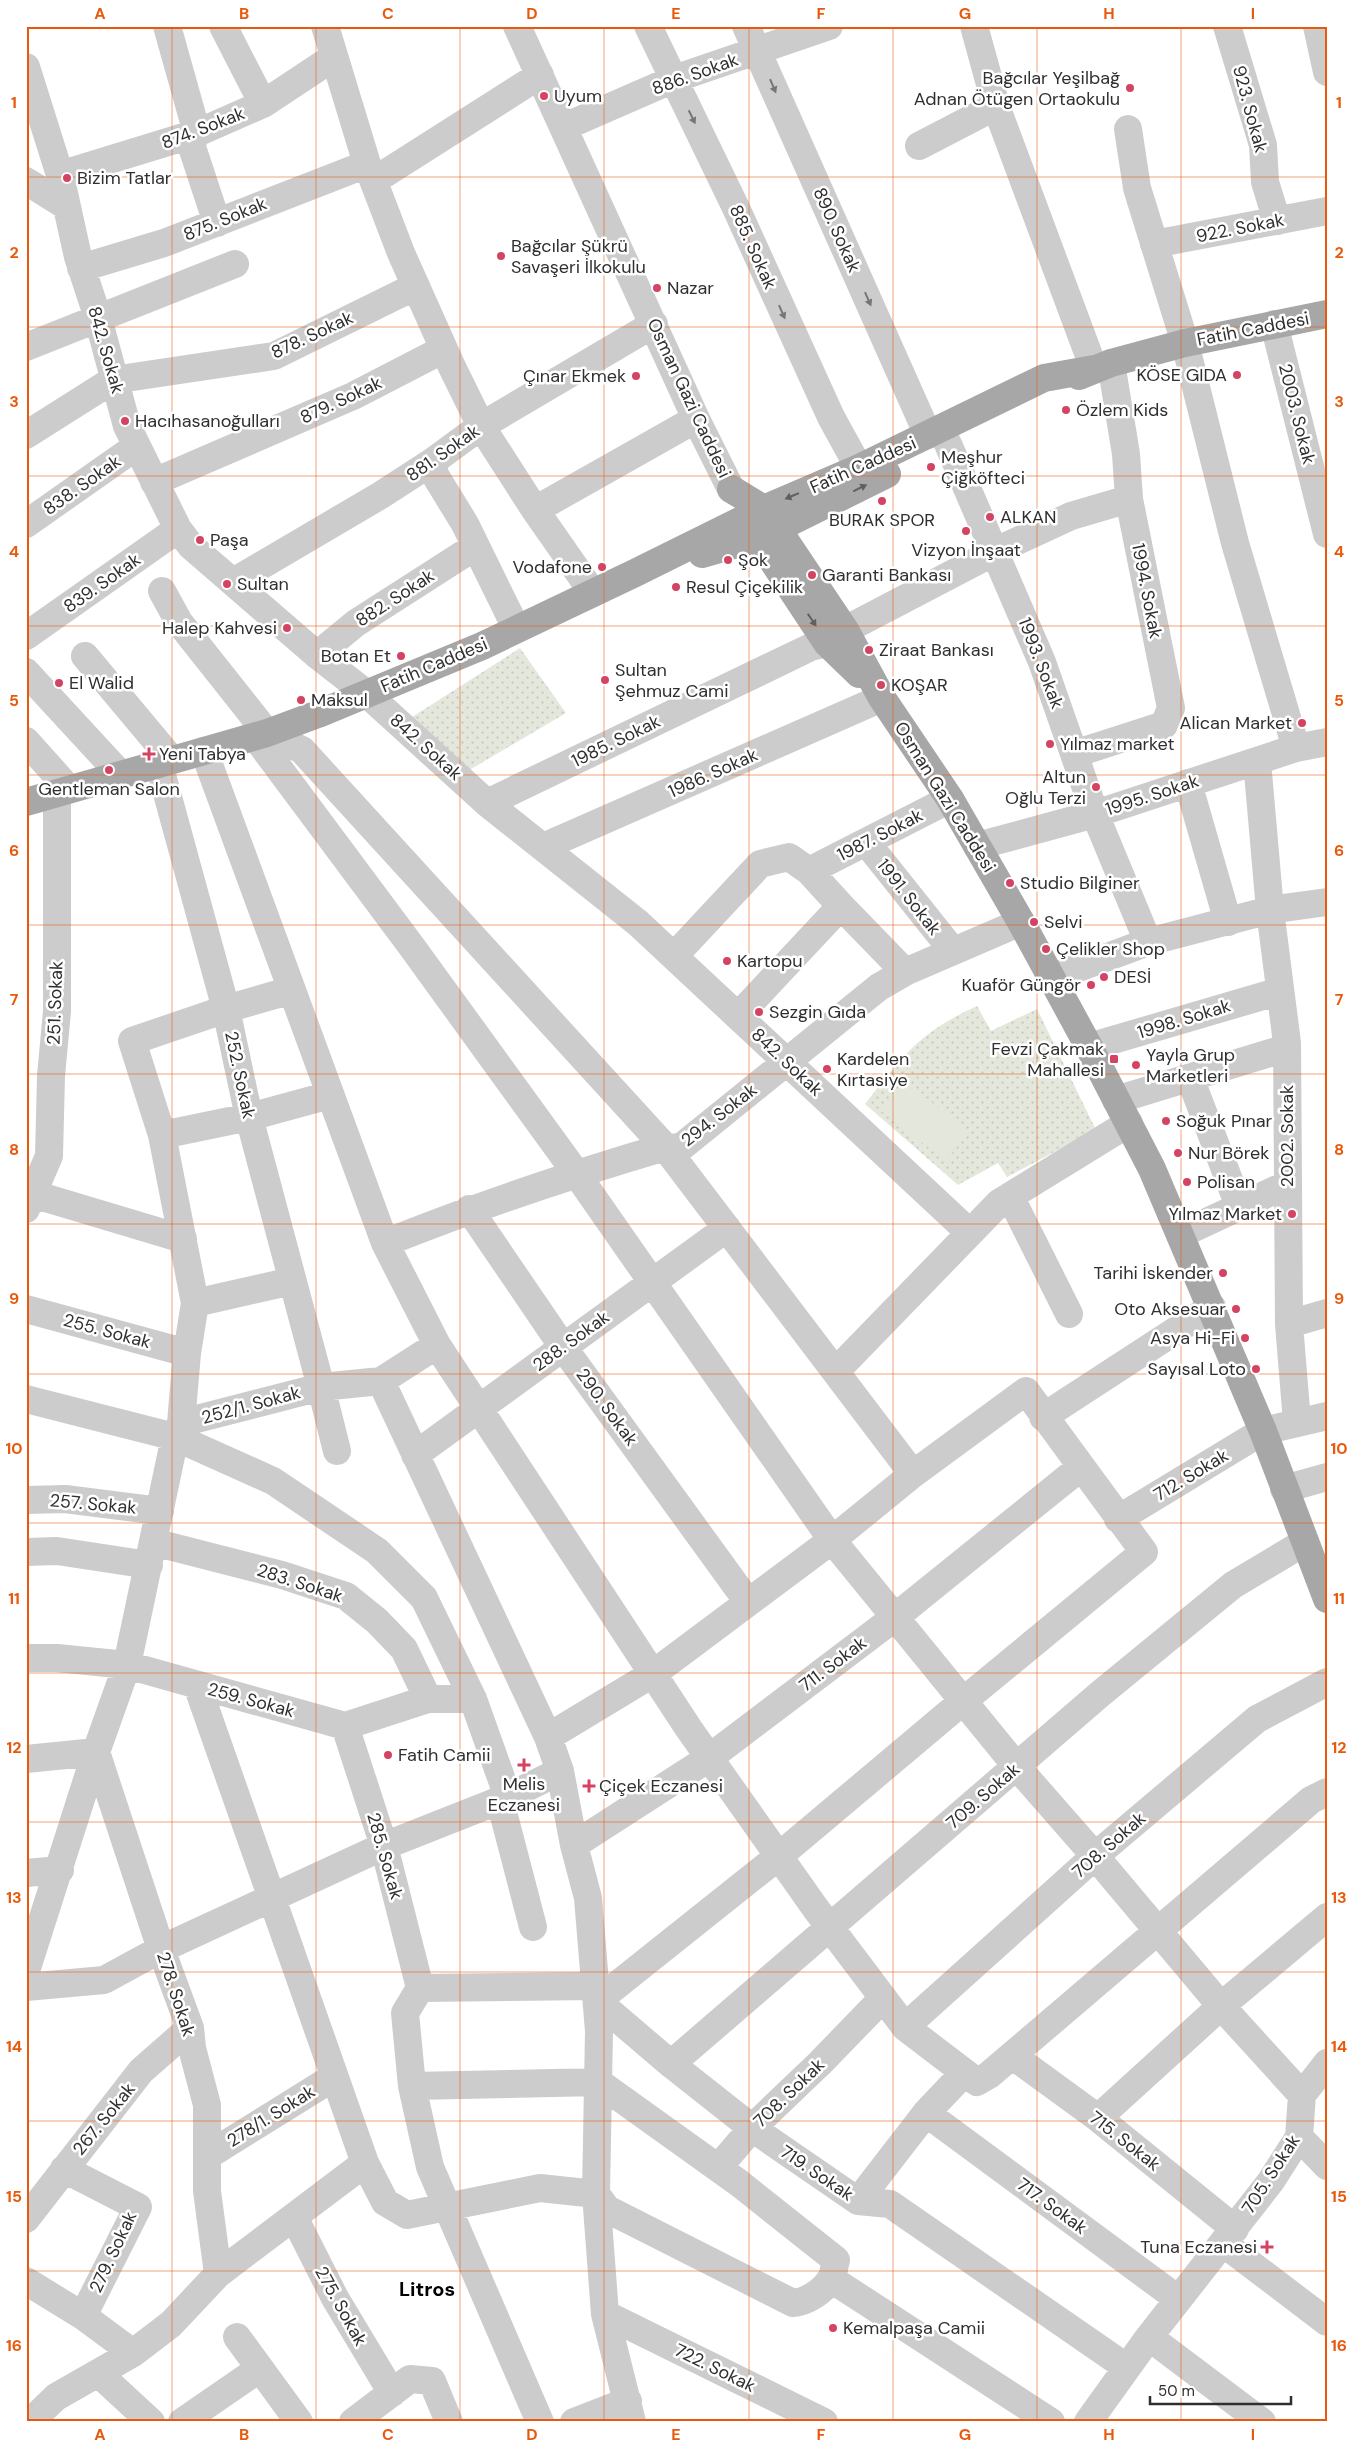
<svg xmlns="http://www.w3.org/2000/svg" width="1353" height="2448" viewBox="0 0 1353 2448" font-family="'DM Sans',sans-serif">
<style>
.green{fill:url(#green-dots)}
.pitch{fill:#e4e8dc}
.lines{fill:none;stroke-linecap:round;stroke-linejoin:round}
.minor{stroke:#ccc;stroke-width:28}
.major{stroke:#a7a7a7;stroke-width:28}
.oneway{fill:#767676}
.oneway2{fill:#5f5f5f}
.grid{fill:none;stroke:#e8590c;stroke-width:1;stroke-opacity:0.55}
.poi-dot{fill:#d44462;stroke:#fff;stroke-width:2}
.labels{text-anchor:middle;stroke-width:5;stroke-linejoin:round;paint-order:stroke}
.street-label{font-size:18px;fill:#2f2f2f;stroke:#fff}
.poi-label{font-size:18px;fill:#2f2f2f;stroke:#fff;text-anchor:start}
.quarter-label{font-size:20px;font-weight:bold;fill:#000;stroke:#fff}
.neatline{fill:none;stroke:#e8590c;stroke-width:2}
.grid-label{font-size:16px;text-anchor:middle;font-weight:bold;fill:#e8590c}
</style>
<defs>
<pattern id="green-dots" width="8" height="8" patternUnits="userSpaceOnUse" patternTransform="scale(1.25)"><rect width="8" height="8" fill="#e4e8dc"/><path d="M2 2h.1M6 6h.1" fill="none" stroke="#c4c7bd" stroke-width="1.8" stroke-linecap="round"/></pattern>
</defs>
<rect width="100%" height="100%" fill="#fff"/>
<path class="green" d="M 520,648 L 566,713 L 466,772 L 409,719 Z
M 977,1006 L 991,1031 L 1037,1009 L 1096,1130 L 1007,1177 L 998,1163 L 958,1185 L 865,1104 C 903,1055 920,1032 977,1006 Z"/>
<path class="pitch" d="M 904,1081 L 969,1131 L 946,1161 L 881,1111 Z"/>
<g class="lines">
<path class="minor" d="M 167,26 L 197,133 L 191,144 L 217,223
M 223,26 L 263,104
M 325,26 L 367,164 L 401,253 L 452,367 L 481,426 L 535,510 L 593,593
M 517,26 L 696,419 L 731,489
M 648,26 L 736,208 L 831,417 L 859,468
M 746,26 L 928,435
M 1227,26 L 1263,145 L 1265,182 L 1277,221
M 1317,26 L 1327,72
M 26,67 L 60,175 L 78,257 L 98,318 L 127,426 L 178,529 L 191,546 L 317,655 L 367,694 L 487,803 L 638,923 L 969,1232
M 996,106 L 1094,369
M 564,127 L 674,79 L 829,26
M 1128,129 L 1137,188 L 1185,343 L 1235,543 L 1296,748
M 919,146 L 996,106 L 974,26
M 60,175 L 197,133 L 263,104 L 334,57
M 375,180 L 540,75
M 26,181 L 66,206
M 1154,244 L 1327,211
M 81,268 L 164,243 L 367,164
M 1274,324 L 1327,534
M 26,347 L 235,264
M 26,435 L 113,380 L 274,356 L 416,286
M 948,444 L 1042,662 L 1095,814 L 1148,942
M 432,462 L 435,475 L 465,524 L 516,628
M 154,482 L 353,396 L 444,349
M 535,510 L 696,419
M 26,524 L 137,446
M 233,582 L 381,495 L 432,462 L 481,426 L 654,324
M 162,591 L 179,622 L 267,733 L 302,750 L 665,1147 L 913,1474
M 845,630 L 996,551 L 1071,516 L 1129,499
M 26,636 L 178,529
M 317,655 L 356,623 L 476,546
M 85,656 L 172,760
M 26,672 L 121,775
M 254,735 L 412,947 L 576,1173 L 832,1540 L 1017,1767 L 1095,1856 L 1221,2006 L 1302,2095
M 26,741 L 69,789
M 204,751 L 385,1243 L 437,1345 L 689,1729 L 816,1909 L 905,2027 L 977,2082 L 989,2075 L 1311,1800 L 1327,1792
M 1074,754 L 1164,725 L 1171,708 L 1129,499 L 1126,454 L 1111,363
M 1257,761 L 1270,910 L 1287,1043 L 1289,1324 L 1297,1422
M 159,764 L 226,1009 L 249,1117 L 321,1387 L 381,1381 L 437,1345
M 1188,783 L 1228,922
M 487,803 L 811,647 L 827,643
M 866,842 L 953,951
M 977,846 L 1095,814 L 1296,748 L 1327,742
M 543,847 L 882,698
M 809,871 L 950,799
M 841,906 L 905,972
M 674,956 L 760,864 L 789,857 L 809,871 L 841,906 L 738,1016
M 1051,978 L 1148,942 L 1270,910 L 1327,902
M 1089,1047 L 1280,991
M 1190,1078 L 1239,1206
M 1116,1100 L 1286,1048
M 162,1135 L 249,1117 L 330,1095
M 26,1192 L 183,1239
M 1010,1196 L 1069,1314
M 26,1209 L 49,1156 L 51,1076 L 57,1011 L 57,793
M 469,1209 L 563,1347 L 748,1602
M 1181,1234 L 1288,1184
M 385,1243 C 477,1206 570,1175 665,1147 L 680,1148 L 879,987 L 905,972 L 1021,922
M 195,1303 L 292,1281
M 26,1309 L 187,1353
M 1289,1324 L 1327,1313
M 836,1371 L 999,1203 L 1129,1123
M 381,1381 L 548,1737 L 560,1771 L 574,1845 L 588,1898 L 599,2031 L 596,2194 L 605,2314 L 632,2422
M 26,1399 L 175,1437 L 273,1481 L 377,1551 L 424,1598 L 473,1699 L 508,1797 L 503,1812 L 533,1927
M 1043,1417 L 1212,1307
M 181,1423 L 321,1387 L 337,1451
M 415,1455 L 727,1228
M 1284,1489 L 1327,1477
M 26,1500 L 65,1499 L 160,1511
M 1118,1519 L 1263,1431 L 1327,1416
M 153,1542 L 282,1575 L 346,1596 L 377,1621 L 404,1649 L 428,1699
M 26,1552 L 57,1551 L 149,1565
M 26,1658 L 57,1658 L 127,1665 L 345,1726 L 428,1699 L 473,1699
M 197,1685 L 365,2163 L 385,2202 L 407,2215 L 540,2188 L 596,2194 L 607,2209 L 793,2303 C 807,2302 823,2291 830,2280 C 834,2275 834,2266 836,2260 L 739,2183 L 598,2082 L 412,2086
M 345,1726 L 384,1846 L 420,1988
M 548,1737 L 654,1673 L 832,1540 L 913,1474 L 1026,1391 L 1144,1552 L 962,1702 L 779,1856 L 597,2001 L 671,2064 L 752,2128 L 858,2201 L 890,2204 L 1126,2367
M 26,1759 L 96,1752 L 161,1949 L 190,2028 L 192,2048 L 207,2105 L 207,2191 L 218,2274
M 574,1845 L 709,1758 L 894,1618 L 1081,1467
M 26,1873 L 60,1870
M 26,1971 L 96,1752 L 127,1665 L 175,1437 L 181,1423 L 187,1353 L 195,1303 L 162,1135 L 132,1041 L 226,1009 L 292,990
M 26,1987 L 104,1980 L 161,1949 L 384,1846 L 508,1797 L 560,1771
M 905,2027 L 1095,1856 L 1257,1719 L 1327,1682
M 1013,2056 L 1098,2118 L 1235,2229
M 671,2064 L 1100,1694 L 1233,1585 L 1305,1542
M 926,2113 L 1178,2299
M 1098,2118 L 1221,2006 L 1327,1917
M 1299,2137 L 1327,2166
M 207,2156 L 334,2077
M 718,2168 L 752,2128 L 820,2063 L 883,1998
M 64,2169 L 138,2207 L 83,2316
M 858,2201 L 926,2113 L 964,2073
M 294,2217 L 335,2298 L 392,2393
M 26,2219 L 141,2071 L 190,2028
M 1223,2243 L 1327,2322
M 831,2279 L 1051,2422
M 26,2281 L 83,2316 L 133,2353
M 605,2314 L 824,2422
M 237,2337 L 299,2422
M 1149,2337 L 1262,2422
M 99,2374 L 151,2422
M 30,2422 L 56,2397 L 133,2353 L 171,2324 L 218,2274 L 365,2163
M 182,2422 L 259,2369
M 353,2422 L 410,2379 L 432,2381 L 449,2422
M 540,2422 L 430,2167 L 412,2086 L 405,2013 L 420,1988 L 595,1986
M 574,2422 L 628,2401
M 1088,2422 L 1149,2337 L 1271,2181 L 1299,2137 L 1302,2095 L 1327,2063"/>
<path class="major" d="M 1079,376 L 1111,363 L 1185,343 L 1327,314
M 731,489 L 764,509 L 845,630 L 882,698 L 950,799 L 1021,922 L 1089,1047 L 1152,1169 L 1263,1431 L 1327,1599
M 747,522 L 827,643 L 859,674
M 702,554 L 758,538 L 887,474
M 26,802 L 267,733 L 318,714 L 482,646 L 635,573 L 764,509 L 859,468 L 1044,378 L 1094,369"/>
</g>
<defs><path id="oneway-solid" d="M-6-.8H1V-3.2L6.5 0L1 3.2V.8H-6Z" transform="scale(1.25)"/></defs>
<g class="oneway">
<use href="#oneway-solid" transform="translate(773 86) rotate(67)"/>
<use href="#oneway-solid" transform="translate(692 117) rotate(64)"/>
<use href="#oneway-solid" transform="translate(868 299) rotate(66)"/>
<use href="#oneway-solid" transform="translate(782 312) rotate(66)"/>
</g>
<g class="oneway2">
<use href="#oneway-solid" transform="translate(860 488) rotate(-26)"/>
<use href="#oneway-solid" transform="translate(792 496) rotate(157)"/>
<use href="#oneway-solid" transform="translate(812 620) rotate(56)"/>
</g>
<path class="grid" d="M 172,26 L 172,2422M 316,26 L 316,2422M 460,26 L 460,2422M 604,26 L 604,2422M 749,26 L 749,2422M 893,26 L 893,2422M 1037,26 L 1037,2422M 1181,26 L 1181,2422M 26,177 L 1327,177M 26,327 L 1327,327M 26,476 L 1327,476M 26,626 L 1327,626M 26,775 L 1327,775M 26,925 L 1327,925M 26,1074 L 1327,1074M 26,1224 L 1327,1224M 26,1374 L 1327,1374M 26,1523 L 1327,1523M 26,1673 L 1327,1673M 26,1822 L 1327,1822M 26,1972 L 1327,1972M 26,2121 L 1327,2121M 26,2271 L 1327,2271"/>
<g class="poi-dot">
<circle cx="1130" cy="88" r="5"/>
<circle cx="544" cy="96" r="5"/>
<circle cx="67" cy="178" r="5"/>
<circle cx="501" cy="256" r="5"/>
<circle cx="657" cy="288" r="5"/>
<circle cx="1237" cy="375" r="5"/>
<circle cx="636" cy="376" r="5"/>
<circle cx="1066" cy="410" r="5"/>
<circle cx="125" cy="421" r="5"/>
<circle cx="931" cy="467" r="5"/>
<circle cx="882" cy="501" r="5"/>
<circle cx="990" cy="517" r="5"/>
<circle cx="966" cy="531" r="5"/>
<circle cx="200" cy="540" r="5"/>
<circle cx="728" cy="560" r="5"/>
<circle cx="602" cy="567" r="5"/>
<circle cx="812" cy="575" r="5"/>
<circle cx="227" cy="584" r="5"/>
<circle cx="676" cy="587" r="5"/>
<circle cx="287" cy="628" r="5"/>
<circle cx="869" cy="650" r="5"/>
<circle cx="401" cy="656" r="5"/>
<circle cx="605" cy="680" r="5"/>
<circle cx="59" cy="683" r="5"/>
<circle cx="881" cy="685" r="5"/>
<circle cx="301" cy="700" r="5"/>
<circle cx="1302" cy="723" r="5"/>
<circle cx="1050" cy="744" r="5"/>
<path d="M146.5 746.5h5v5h5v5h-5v5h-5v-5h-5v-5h5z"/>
<circle cx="109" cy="770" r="5"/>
<circle cx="1096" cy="787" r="5"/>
<circle cx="1010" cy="883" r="5"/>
<circle cx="1034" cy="922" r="5"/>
<circle cx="1046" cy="949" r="5"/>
<circle cx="727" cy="961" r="5"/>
<circle cx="1104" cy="977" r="5"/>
<circle cx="1091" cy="985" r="5"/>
<circle cx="759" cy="1012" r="5"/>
<rect x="1109" y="1054" width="10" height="10" rx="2.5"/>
<circle cx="1136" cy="1065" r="5"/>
<circle cx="827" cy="1069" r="5"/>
<circle cx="1166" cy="1121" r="5"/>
<circle cx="1178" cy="1153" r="5"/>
<circle cx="1187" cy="1182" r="5"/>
<circle cx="1292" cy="1214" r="5"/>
<circle cx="1223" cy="1273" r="5"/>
<circle cx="1236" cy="1309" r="5"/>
<circle cx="1245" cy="1338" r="5"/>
<circle cx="1256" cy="1369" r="5"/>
<circle cx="388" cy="1755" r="5"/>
<path d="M521.5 1757.5h5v5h5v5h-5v5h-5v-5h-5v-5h5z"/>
<path d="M586.5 1778.5h5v5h5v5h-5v5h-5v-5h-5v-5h5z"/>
<path d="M1264.5 2239.5h5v5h5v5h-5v5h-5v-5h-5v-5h5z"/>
<circle cx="833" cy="2328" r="5"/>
</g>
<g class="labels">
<g class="street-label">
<text transform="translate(695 74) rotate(-20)" y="6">886. Sokak</text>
<text transform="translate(1250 109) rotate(75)" y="6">923. Sokak</text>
<text transform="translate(203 128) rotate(-21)" y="6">874. Sokak</text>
<text transform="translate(225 219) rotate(-22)" y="6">875. Sokak</text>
<text transform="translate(1240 228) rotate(-11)" y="6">922. Sokak</text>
<text transform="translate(837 230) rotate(66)" y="6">890. Sokak</text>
<text transform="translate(753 247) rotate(66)" y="6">885. Sokak</text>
<text transform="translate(1253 329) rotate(-11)" y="6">Fatih Caddesi</text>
<text transform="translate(312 335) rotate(-25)" y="6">878. Sokak</text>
<text transform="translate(106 350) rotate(74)" y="6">842. Sokak</text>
<text transform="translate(689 398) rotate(65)" y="6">Osman Gazi Caddesi</text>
<text transform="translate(341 400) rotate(-25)" y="6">879. Sokak</text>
<text transform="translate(1297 414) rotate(76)" y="6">2003. Sokak</text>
<text transform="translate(443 453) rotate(-35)" y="6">881. Sokak</text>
<text transform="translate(863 465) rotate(-24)" y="6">Fatih Caddesi</text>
<text transform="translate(82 485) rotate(-35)" y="6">838. Sokak</text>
<text transform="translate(102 583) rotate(-35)" y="6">839. Sokak</text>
<text transform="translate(1147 591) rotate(79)" y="6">1994. Sokak</text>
<text transform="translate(395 598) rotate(-33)" y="6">882. Sokak</text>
<text transform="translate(1041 663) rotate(69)" y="6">1993. Sokak</text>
<text transform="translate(434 665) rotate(-23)" y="6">Fatih Caddesi</text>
<text transform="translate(616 741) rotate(-26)" y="6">1985. Sokak</text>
<text transform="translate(426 747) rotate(42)" y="6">842. Sokak</text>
<text transform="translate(713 773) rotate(-24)" y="6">1986. Sokak</text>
<text transform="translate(1152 795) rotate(-18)" y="6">1995. Sokak</text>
<text transform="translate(945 797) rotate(58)" y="6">Osman Gazi Caddesi</text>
<text transform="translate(880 835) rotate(-27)" y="6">1987. Sokak</text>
<text transform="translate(909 897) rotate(52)" y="6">1991. Sokak</text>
<text transform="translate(55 1003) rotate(-88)" y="6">251. Sokak</text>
<text transform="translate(1184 1019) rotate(-17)" y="6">1998. Sokak</text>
<text transform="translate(787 1062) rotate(43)" y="6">842. Sokak</text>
<text transform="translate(240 1075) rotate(78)" y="6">252. Sokak</text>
<text transform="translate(719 1115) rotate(-38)" y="6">294. Sokak</text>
<text transform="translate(1287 1136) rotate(-90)" y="6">2002. Sokak</text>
<text transform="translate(107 1331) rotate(15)" y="6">255. Sokak</text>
<text transform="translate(571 1341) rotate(-36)" y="6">288. Sokak</text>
<text transform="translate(251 1405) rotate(-15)" y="6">252/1. Sokak</text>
<text transform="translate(607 1407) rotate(54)" y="6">290. Sokak</text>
<text transform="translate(1191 1475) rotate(-31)" y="6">712. Sokak</text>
<text transform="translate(93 1504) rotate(5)" y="6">257. Sokak</text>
<text transform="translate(300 1583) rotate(18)" y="6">283. Sokak</text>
<text transform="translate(833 1664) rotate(-37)" y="6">711. Sokak</text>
<text transform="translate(251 1700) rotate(15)" y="6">259. Sokak</text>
<text transform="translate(983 1796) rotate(-41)" y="6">709. Sokak</text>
<text transform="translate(1109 1845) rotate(-41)" y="6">708. Sokak</text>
<text transform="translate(385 1856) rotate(74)" y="6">285. Sokak</text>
<text transform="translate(176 1994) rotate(72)" y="6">278. Sokak</text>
<text transform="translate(789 2093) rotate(-44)" y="6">708. Sokak</text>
<text transform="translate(271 2116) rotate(-32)" y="6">278/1. Sokak</text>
<text transform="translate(104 2119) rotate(-51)" y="6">267. Sokak</text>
<text transform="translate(1125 2141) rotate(38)" y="6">715. Sokak</text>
<text transform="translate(817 2173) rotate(34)" y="6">719. Sokak</text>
<text transform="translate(1271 2174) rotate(-57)" y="6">705. Sokak</text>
<text transform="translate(1052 2206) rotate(36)" y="6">717. Sokak</text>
<text transform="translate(113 2252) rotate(-65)" y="6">279. Sokak</text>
<text transform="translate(341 2306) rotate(61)" y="6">275. Sokak</text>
<text transform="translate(715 2368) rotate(26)" y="6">722. Sokak</text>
</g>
<g class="poi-label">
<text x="1120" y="84" text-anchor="end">Bağcılar Yeşilbağ<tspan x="1120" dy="21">Adnan Ötügen Ortaokulu</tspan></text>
<text x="554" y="102">Uyum</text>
<text x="77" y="184">Bizim Tatlar</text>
<text x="511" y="252">Bağcılar Şükrü<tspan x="511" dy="21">Savaşeri İlkokulu</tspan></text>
<text x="667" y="294">Nazar</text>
<text x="1227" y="381" text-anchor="end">KÖSE GIDA</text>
<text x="626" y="382" text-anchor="end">Çınar Ekmek</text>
<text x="1076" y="416">Özlem Kids</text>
<text x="135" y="427">Hacıhasanoğulları</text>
<text x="941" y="463">Meşhur<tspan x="941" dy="21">Çiğköfteci</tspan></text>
<text x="1000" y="523">ALKAN</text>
<text x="882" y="526" text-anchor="middle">BURAK SPOR</text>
<text x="210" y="546">Paşa</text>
<text x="966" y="556" text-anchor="middle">Vizyon İnşaat</text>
<text x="738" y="566">Şok</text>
<text x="592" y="573" text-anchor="end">Vodafone</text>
<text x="822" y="581">Garanti Bankası</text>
<text x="237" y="590">Sultan</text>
<text x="686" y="593">Resul Çiçekilik</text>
<text x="277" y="634" text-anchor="end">Halep Kahvesi</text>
<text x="879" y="656">Ziraat Bankası</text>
<text x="391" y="662" text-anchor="end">Botan Et</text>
<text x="615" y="676">Sultan<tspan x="615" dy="21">Şehmuz Cami</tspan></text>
<text x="69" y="689">El Walid</text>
<text x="891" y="691">KOŞAR</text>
<text x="311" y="706">Maksul</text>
<text x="1292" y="729" text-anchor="end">Alican Market</text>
<text x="1060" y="750">Yılmaz market</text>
<text x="159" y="760">Yeni Tabya</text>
<text x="1086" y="783" text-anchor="end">Altun<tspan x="1086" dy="21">Oğlu Terzi</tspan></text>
<text x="109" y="795" text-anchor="middle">Gentleman Salon</text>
<text x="1020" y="889">Studio Bilginer</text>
<text x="1044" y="928">Selvi</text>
<text x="1056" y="955">Çelikler Shop</text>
<text x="737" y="967">Kartopu</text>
<text x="1114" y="983">DESİ</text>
<text x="1081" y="991" text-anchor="end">Kuaför Güngör</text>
<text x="769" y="1018">Sezgin Gıda</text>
<text x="1104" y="1055" text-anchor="end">Fevzi Çakmak<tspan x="1104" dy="21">Mahallesi</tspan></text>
<text x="1146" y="1061">Yayla Grup<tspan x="1146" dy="21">Marketleri</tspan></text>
<text x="837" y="1065">Kardelen<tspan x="837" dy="21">Kırtasiye</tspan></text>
<text x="1176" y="1127">Soğuk Pınar</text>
<text x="1188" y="1159">Nur Börek</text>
<text x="1197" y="1188">Polisan</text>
<text x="1282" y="1220" text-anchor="end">Yılmaz Market</text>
<text x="1213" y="1279" text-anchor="end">Tarihi İskender</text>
<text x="1226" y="1315" text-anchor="end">Oto Aksesuar</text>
<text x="1235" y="1344" text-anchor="end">Asya Hi-Fi</text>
<text x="1246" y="1375" text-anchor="end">Sayısal Loto</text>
<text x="398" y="1761">Fatih Camii</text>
<text x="524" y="1790" text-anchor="middle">Melis<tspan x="524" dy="21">Eczanesi</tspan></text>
<text x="599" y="1792">Çiçek Eczanesi</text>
<text x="1257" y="2253" text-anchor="end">Tuna Eczanesi</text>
<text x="843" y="2334">Kemalpaşa Camii</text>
</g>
<g class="quarter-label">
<text x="427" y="2296">Litros</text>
</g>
</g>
<rect width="1353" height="2448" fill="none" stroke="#ffffff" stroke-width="55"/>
<path d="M1150 2396v8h141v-8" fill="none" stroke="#2f2f2f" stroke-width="2.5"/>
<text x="1158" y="2396" font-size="15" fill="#2f2f2f" stroke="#ffffff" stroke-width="4" paint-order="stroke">50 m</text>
<rect x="28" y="28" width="1298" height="2392" class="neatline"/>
<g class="grid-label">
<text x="100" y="19">A</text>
<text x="244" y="19">B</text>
<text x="388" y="19">C</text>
<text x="532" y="19">D</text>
<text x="676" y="19">E</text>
<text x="821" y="19">F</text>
<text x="965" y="19">G</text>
<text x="1109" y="19">H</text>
<text x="1253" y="19">I</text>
<text x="14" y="108">1</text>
<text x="1339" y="108">1</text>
<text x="14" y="258">2</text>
<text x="1339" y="258">2</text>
<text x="14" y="407">3</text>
<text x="1339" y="407">3</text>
<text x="14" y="557">4</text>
<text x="1339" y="557">4</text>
<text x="14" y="706">5</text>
<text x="1339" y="706">5</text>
<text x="14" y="856">6</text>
<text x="1339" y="856">6</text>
<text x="14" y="1005">7</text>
<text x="1339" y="1005">7</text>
<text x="14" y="1155">8</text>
<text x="1339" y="1155">8</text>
<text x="14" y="1304">9</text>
<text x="1339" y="1304">9</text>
<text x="14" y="1454">10</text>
<text x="1339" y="1454">10</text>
<text x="14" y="1604">11</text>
<text x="1339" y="1604">11</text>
<text x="14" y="1753">12</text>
<text x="1339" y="1753">12</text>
<text x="14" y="1903">13</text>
<text x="1339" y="1903">13</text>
<text x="14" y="2052">14</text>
<text x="1339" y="2052">14</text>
<text x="14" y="2202">15</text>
<text x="1339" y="2202">15</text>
<text x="14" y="2351">16</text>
<text x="1339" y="2351">16</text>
<text x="100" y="2440">A</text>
<text x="244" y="2440">B</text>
<text x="388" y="2440">C</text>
<text x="532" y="2440">D</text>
<text x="676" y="2440">E</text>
<text x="821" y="2440">F</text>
<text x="965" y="2440">G</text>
<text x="1109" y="2440">H</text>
<text x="1253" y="2440">I</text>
</g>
</svg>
